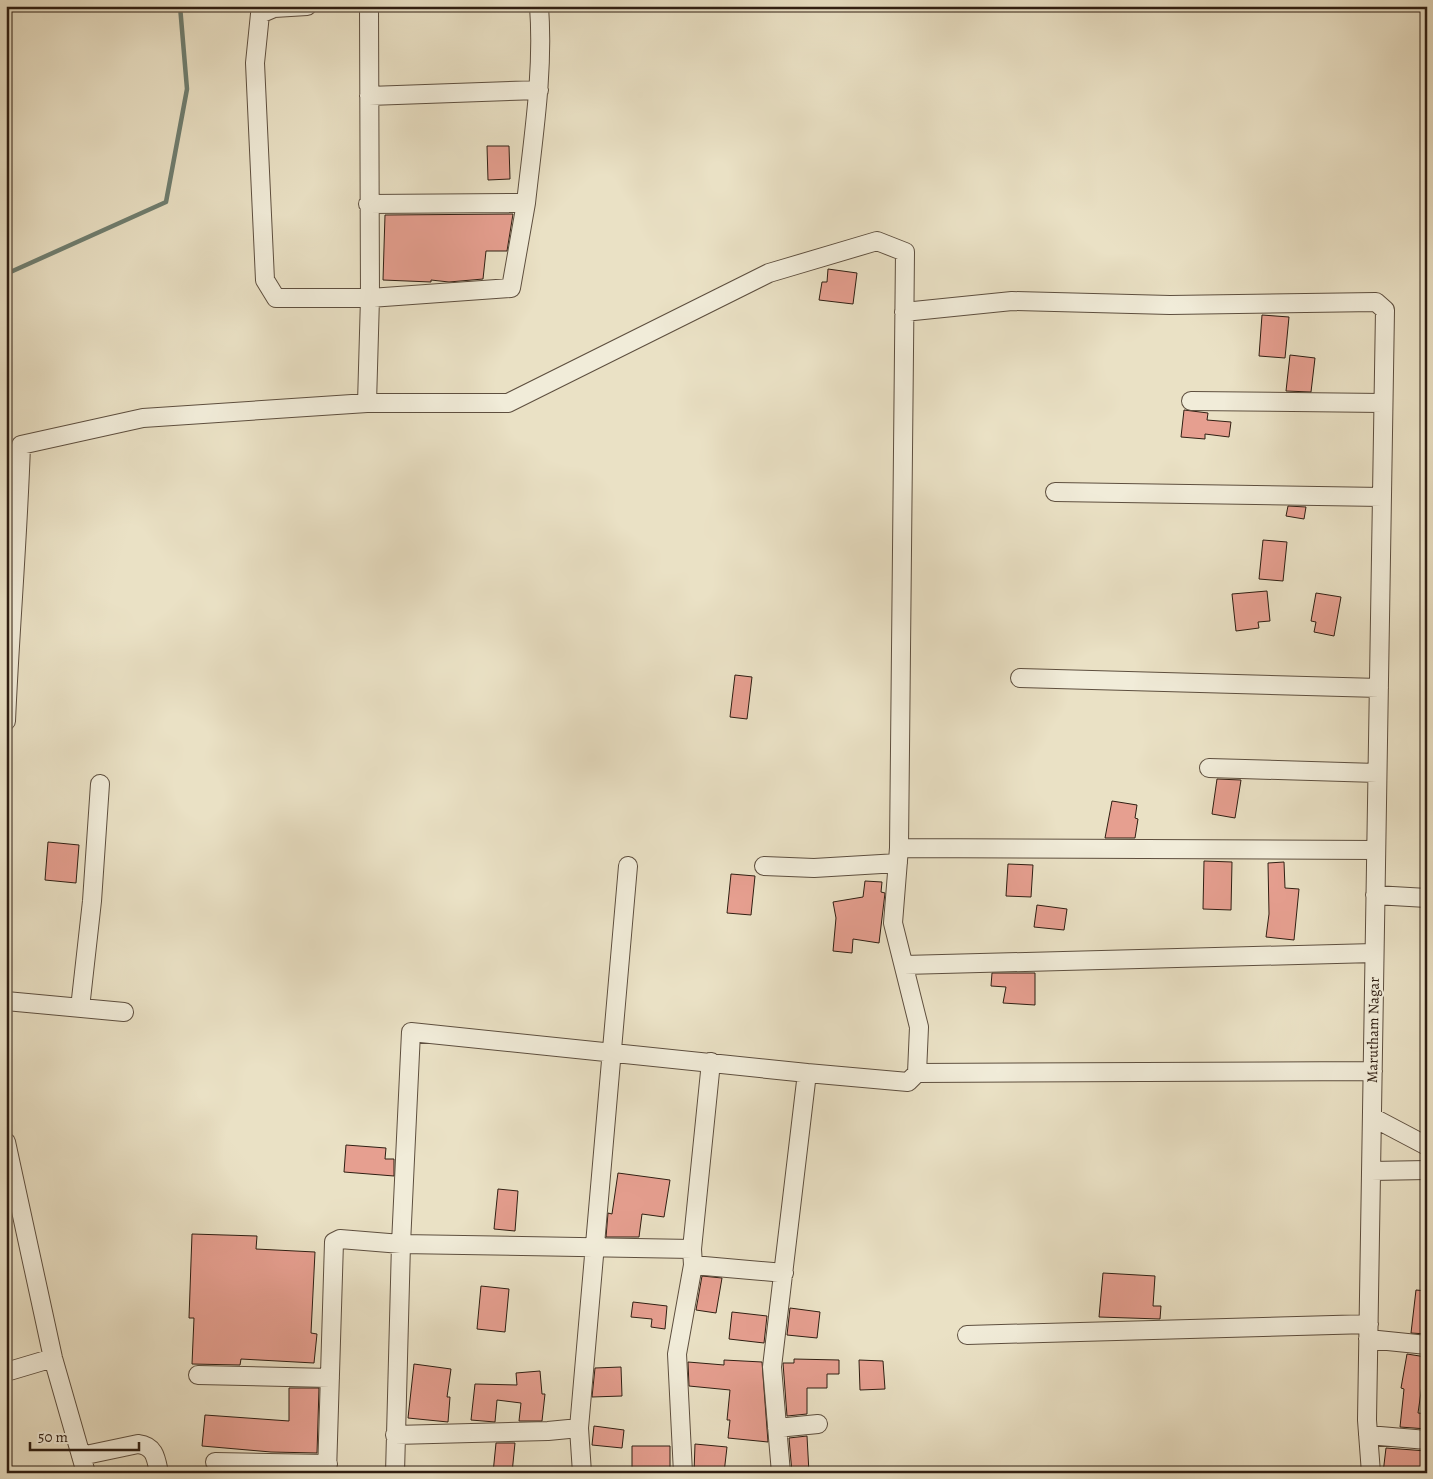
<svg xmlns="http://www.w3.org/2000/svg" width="1433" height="1479" viewBox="0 0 1433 1479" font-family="Alegreya,serif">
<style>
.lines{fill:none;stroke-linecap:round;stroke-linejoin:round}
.stream{stroke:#6f7e70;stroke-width:4.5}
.building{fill:#e69f90;stroke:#2f1e12}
.minor-casing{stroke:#5e4f3f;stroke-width:20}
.minor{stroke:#f1ecd9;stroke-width:18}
.labels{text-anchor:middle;stroke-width:4;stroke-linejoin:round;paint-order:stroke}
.street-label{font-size:15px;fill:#2f1e12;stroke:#f1ecd9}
</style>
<rect width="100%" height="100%" fill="#eae1c5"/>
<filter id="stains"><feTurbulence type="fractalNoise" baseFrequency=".004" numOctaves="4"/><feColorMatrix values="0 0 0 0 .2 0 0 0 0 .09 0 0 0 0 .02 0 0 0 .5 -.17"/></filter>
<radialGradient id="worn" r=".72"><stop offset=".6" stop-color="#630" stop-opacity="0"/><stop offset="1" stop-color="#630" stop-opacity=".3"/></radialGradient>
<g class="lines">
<path class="stream" d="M 6,274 L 166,202 L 187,89 L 180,6"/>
</g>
<path class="building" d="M 487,146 L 509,146 L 510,179 L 488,180 Z
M 513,214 L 507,251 L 486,251 L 483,279 L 449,282 L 431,280 L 431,282 L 383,280 L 385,215 Z
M 828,269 L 857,273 L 853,304 L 819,300 L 822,282 L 827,282 Z
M 1262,315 L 1289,317 L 1285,358 L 1259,356 Z
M 1290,355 L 1315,358 L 1311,392 L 1286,391 Z
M 1184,410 L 1208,413 L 1207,420 L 1231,422 L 1229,437 L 1205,434 L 1205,439 L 1181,437 Z
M 1288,506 L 1306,507 L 1304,519 L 1286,516 Z
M 1263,540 L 1287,542 L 1283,581 L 1259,579 Z
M 1267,591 L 1270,621 L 1258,622 L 1259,628 L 1236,631 L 1232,594 Z
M 1316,593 L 1341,597 L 1334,636 L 1314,632 L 1316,622 L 1311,621 Z
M 735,675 L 752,677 L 747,719 L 730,717 Z
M 1217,779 L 1241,780 L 1235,818 L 1212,814 Z
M 1112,801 L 1137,805 L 1135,818 L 1138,819 L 1135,838 L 1105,838 Z
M 48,842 L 79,845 L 76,883 L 45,880 Z
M 1204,861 L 1232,862 L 1231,910 L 1203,909 Z
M 1284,862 L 1285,888 L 1299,889 L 1294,940 L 1266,937 L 1269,914 L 1268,863 Z
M 1008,864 L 1033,865 L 1031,897 L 1006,896 Z
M 731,874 L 755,876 L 751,915 L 727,913 Z
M 865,881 L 882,882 L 881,892 L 885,893 L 879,943 L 853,939 L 852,953 L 833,951 L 836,918 L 833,902 L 863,897 Z
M 1037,905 L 1067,909 L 1064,930 L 1034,927 Z
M 992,973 L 1035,973 L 1035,1005 L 1003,1003 L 1006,987 L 991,986 Z
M 346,1145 L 386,1148 L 385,1159 L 394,1159 L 394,1176 L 344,1172 Z
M 618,1173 L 670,1180 L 664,1217 L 642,1214 L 639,1237 L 606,1237 L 608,1213 L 612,1214 Z
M 498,1189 L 518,1191 L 515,1231 L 494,1229 Z
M 192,1234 L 257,1236 L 256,1249 L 315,1252 L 311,1333 L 317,1334 L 314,1363 L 241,1359 L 240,1365 L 192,1364 L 194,1318 L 189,1318 Z
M 1103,1273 L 1155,1276 L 1153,1306 L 1161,1306 L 1160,1319 L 1099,1317 Z
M 702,1276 L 722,1278 L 716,1313 L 696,1310 Z
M 481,1286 L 509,1289 L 505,1332 L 477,1329 Z
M 1416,1290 L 1427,1291 L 1427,1334 L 1411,1333 Z
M 633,1302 L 667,1306 L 665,1329 L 651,1327 L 652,1319 L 631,1317 Z
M 790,1308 L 820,1312 L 817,1338 L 787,1335 Z
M 732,1312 L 767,1316 L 764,1343 L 729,1339 Z
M 1407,1354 L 1426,1357 L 1418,1413 L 1427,1414 L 1427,1429 L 1400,1427 L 1404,1389 L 1401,1388 Z
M 794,1359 L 839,1360 L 839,1374 L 827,1374 L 827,1388 L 807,1388 L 807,1414 L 787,1416 L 783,1363 L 794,1363 Z
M 724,1360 L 762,1362 L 768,1442 L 728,1438 L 730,1420 L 727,1420 L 730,1390 L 689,1386 L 688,1362 L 724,1365 Z
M 859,1360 L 883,1361 L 885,1389 L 860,1390 Z
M 414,1364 L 451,1369 L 447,1397 L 450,1397 L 448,1422 L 408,1418 Z
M 621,1367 L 622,1396 L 592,1397 L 595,1368 Z
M 540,1371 L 542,1394 L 545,1394 L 542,1421 L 519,1421 L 521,1403 L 497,1400 L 495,1422 L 471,1420 L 475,1384 L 517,1385 L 516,1373 Z
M 289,1388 L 319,1388 L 317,1453 L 271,1452 L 202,1446 L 205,1415 L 289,1421 Z
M 594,1426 L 624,1430 L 622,1448 L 592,1445 Z
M 807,1436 L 809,1473 L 792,1473 L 789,1438 Z
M 496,1443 L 515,1443 L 512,1473 L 493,1473 Z
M 695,1444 L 727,1447 L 724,1473 L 694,1473 Z
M 632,1446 L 670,1446 L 670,1473 L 632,1473 Z
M 1386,1448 L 1427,1451 L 1427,1473 L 1383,1473 Z"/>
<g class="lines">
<g class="minor-casing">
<path id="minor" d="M 307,6 L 274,8 L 260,14 L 255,63 L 265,280 L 276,298 L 370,298 L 511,288 L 526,203 L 368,204
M 369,96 L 539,90
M 526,203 C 533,138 544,72 539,6
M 904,312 L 1012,301 L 1170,305 L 1376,302 L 1385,310 L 1367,1420 L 1371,1473
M 1191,401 L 1383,403
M 367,403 L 370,298 L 369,6
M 1055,492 L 1382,497
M 1020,678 L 1379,688
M 6,721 C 10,629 18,537 21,445 L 143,418 L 367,403 L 508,403 L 769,273 L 877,241 L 905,252 L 899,848
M 1209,768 L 1377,773
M 764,866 L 814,868 L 898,863
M 1375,895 L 1427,898
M 904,965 L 1374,953
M 6,1001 L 124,1012
M 80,1008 L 92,901 L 100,784
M 917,1073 L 1373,1071
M 1372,1117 L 1427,1146
M 6,1142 L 53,1358 L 86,1473
M 1371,1171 L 1427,1170
M 692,1249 L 711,1062
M 967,1335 L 1369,1324
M 1368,1339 L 1427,1345
M 6,1372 L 53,1358
M 198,1375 L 330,1378
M 579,1428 L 628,866
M 777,1428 L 818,1424
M 395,1435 L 548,1431 L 579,1428 L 582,1473
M 1368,1435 L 1427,1440
M 81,1456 L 138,1444 C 155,1446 156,1458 159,1473
M 215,1462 L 328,1464
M 327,1473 L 334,1242 L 340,1239 L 401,1244 L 692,1249 L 693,1265
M 395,1473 L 401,1244 L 411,1032 L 807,1073
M 683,1473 L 677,1354 L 693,1265 L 784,1273
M 781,1473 L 772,1367 L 807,1073 L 908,1082 L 917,1073 L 919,1027 L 893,923 L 899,848 L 1376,850"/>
</g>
<use href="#minor" class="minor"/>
</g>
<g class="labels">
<g class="street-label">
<text transform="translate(1373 1030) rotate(-89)" y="5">Marutham Nagar</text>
</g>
</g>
<rect width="1433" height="1479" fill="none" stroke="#eae1c5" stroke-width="25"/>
<rect x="8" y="8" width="1418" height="1464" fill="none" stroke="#2f1e12" stroke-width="2.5"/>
<rect x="12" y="12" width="1408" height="1454" fill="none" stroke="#2f1e12"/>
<path d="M30 1442v8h109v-8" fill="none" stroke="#2f1e12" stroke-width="2.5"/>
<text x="38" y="1442" font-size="15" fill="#2f1e12" stroke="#f1ecd9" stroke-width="4" paint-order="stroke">50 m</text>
<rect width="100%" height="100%" filter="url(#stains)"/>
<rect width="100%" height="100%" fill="url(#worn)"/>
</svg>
